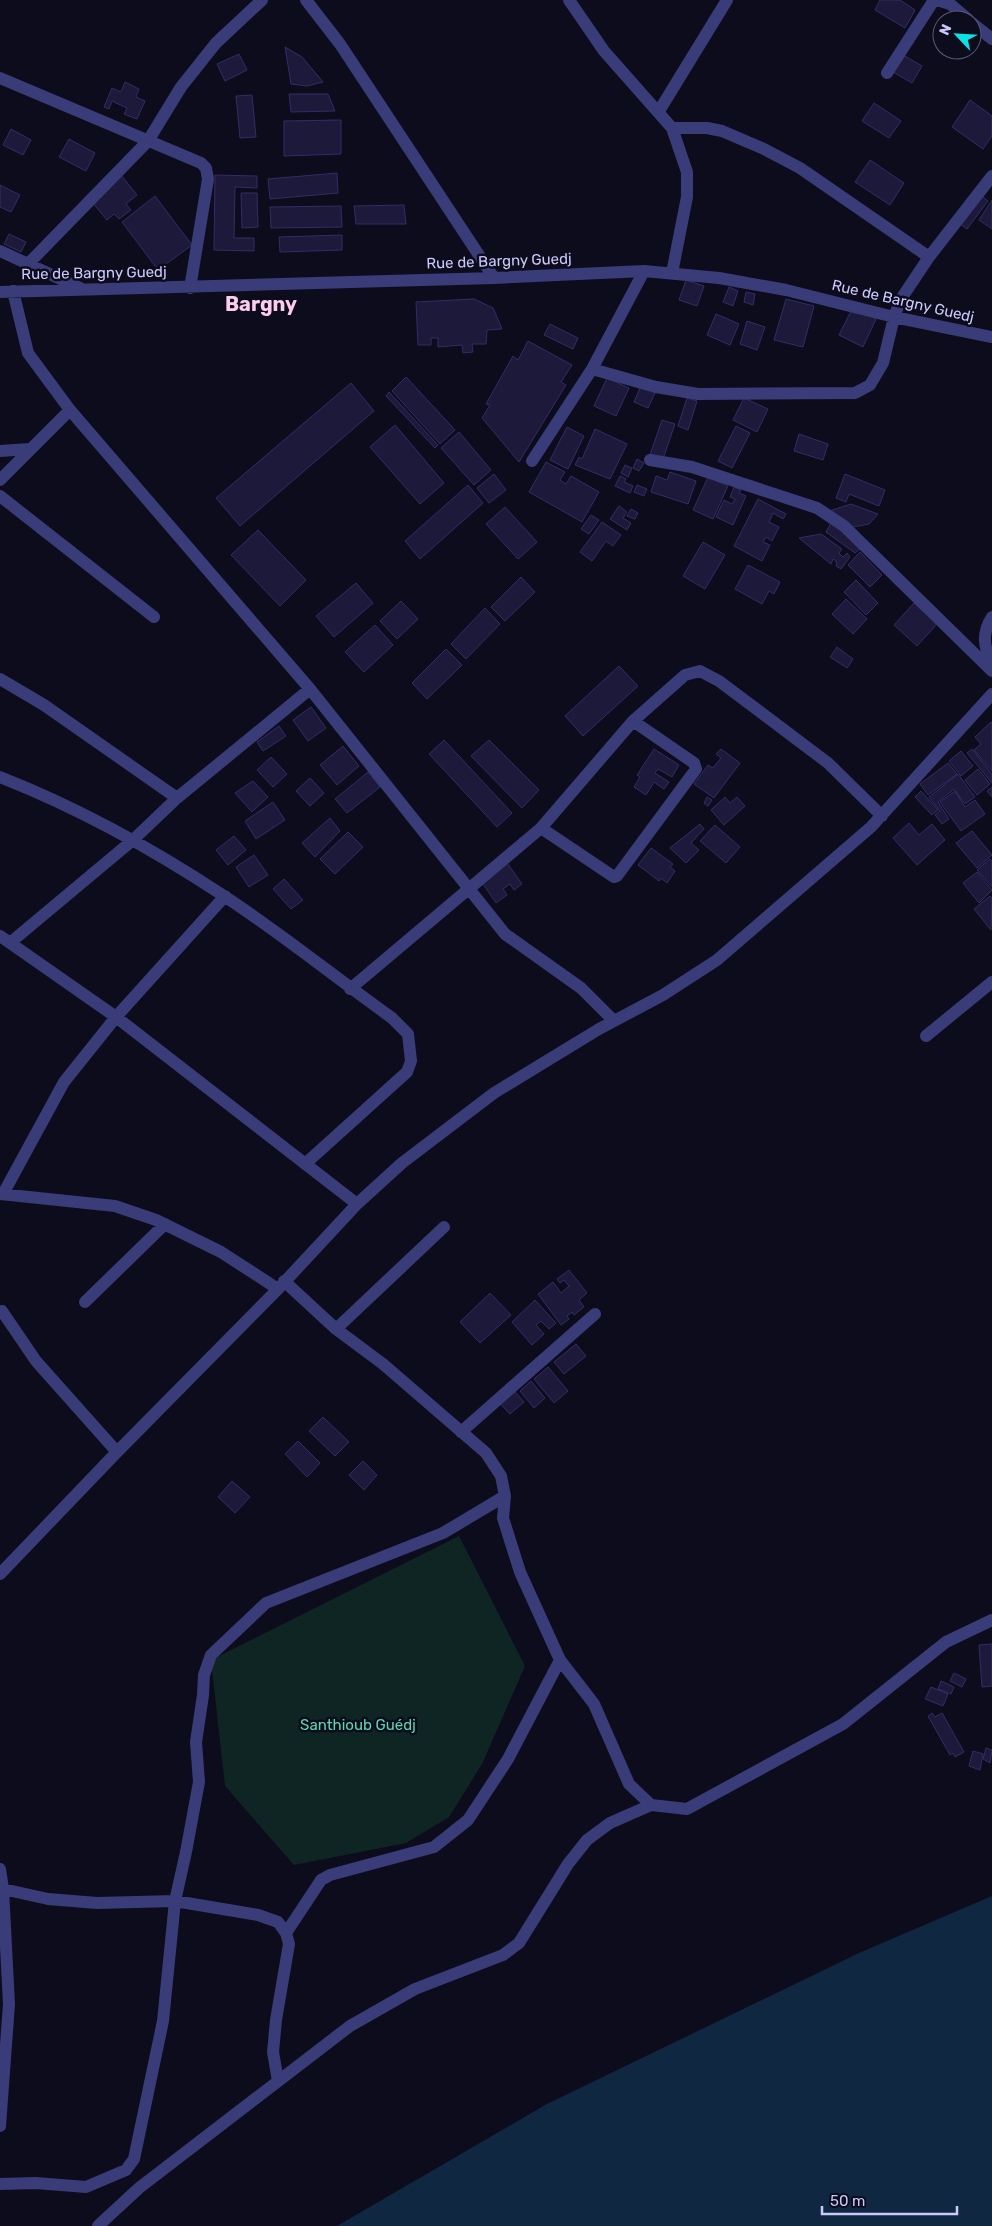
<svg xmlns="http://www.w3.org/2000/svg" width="992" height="2226" viewBox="0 0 992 2226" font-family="Rubik,sans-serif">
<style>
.green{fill:#0f2523}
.water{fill:#102742}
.building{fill:#1d193b;stroke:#332c66}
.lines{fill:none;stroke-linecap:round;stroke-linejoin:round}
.minor{stroke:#393c78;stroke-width:12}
.labels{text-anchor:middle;stroke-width:5;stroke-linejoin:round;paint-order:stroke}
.street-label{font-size:15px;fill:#cbc9fc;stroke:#0d0c1c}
.park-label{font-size:15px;fill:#5ad7ae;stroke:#0d0c1c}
.district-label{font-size:20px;font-weight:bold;fill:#fccbee;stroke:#0d0c1c}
</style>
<rect width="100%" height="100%" fill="#0d0c1c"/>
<path class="green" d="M 459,1536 L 525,1666 L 482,1764 L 449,1817 L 406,1843 L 294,1865 L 225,1786 L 211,1660 Z"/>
<path class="water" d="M 992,1896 L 992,2226 L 337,2226 L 547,2104 L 859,1953 Z"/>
<path class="building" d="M 880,0 L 900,0 L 915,10 L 905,28 L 875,10 Z
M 285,47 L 302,57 L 323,82 L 307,86 L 291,84 Z
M 239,54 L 247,70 L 225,81 L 217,64 Z
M 903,55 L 922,66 L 912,83 L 893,72 Z
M 125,82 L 139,89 L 136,97 L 145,101 L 137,119 L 124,114 L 127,108 L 112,101 L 109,109 L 104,107 L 112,88 L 121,92 Z
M 289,94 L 328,94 L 335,111 L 291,112 Z
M 252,95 L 256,137 L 240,138 L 236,96 Z
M 970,100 L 992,116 L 992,136 L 983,149 L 952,127 Z
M 874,103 L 901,121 L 889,138 L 862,121 Z
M 341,120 L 341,154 L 284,156 L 284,121 Z
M 11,129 L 31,140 L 23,155 L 3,145 Z
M 69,139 L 95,153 L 86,171 L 59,157 Z
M 870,160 L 904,183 L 890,205 L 855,182 Z
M 337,173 L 338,193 L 270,199 L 268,179 Z
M 121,175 L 137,195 L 126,204 L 131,210 L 119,219 L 114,214 L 107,220 L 91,201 Z
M 215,175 L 257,176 L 257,188 L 235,187 L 234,238 L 254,238 L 254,251 L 214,250 Z
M 0,185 L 20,195 L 11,212 L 0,207 Z
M 241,193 L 257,193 L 258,227 L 242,228 Z
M 979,194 L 988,201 L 967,229 L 958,222 Z
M 155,196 L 192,245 L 158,270 L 122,222 Z
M 992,200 L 992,229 L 979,220 Z
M 404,205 L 406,224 L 356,224 L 354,206 Z
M 341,206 L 342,227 L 271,228 L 270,207 Z
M 9,234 L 26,242 L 21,252 L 4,244 Z
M 342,235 L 342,250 L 280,252 L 279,237 Z
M 686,280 L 704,286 L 697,306 L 679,300 Z
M 729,287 L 738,291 L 733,306 L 723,302 Z
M 746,292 L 755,294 L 753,305 L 744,302 Z
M 474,299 L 493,308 L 502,329 L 487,330 L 486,344 L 472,344 L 473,352 L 463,353 L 462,345 L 438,347 L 438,338 L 431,338 L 431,345 L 418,345 L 416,302 Z
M 786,299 L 814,306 L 803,347 L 774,340 Z
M 853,307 L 876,319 L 863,347 L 839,335 Z
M 716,314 L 739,324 L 730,345 L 707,335 Z
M 747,321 L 765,327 L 757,350 L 740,344 Z
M 550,324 L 578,338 L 573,349 L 544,335 Z
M 528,341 L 572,365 L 561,382 L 566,385 L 519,462 L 482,418 L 490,405 L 486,404 L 513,356 L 518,360 Z
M 406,377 L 455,430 L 440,444 L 392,391 Z
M 607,378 L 629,388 L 616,416 L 594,406 Z
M 351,383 L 374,411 L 240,526 L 216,498 Z
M 641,386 L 655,393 L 648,408 L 634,402 Z
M 389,392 L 438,445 L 435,448 L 386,396 Z
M 687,398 L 697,401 L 688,430 L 678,426 Z
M 744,398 L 768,409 L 757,432 L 733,420 Z
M 662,420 L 675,424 L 663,459 L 650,455 Z
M 395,425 L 444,483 L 420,504 L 370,447 Z
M 736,426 L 750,433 L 732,468 L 718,461 Z
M 567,427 L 584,436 L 568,469 L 550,460 Z
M 595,429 L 627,444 L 610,479 L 575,465 L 579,457 L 582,459 Z
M 459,432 L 491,470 L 474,485 L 441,448 Z
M 799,434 L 828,444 L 823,460 L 794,451 Z
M 637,459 L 644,463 L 639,471 L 633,468 Z
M 546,462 L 565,472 L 560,480 L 566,484 L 571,476 L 599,492 L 582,522 L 529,492 Z
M 625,465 L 632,468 L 628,477 L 621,473 Z
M 670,472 L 696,481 L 688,504 L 651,492 L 656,476 L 667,480 Z
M 494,474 L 506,490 L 489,503 L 477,488 Z
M 845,474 L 885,490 L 879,506 L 849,494 L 846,502 L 836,498 Z
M 620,476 L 626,479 L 624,482 L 633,486 L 630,493 L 615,486 Z
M 708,477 L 728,486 L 713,519 L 693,510 Z
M 468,485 L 483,503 L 420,559 L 405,541 Z
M 637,485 L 647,489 L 644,496 L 634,492 Z
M 734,487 L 741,490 L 739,493 L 746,496 L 733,525 L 716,517 L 724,500 L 732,504 L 735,499 L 730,497 Z
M 758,499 L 786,514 L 783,519 L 773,513 L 769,522 L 779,527 L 772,541 L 766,537 L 763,542 L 770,545 L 762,561 L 734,546 Z
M 851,504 L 878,514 L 869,524 L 848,528 L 829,511 Z
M 619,506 L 627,512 L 623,518 L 631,523 L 627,530 L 610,519 Z
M 505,507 L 537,542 L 518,559 L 486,524 Z
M 631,509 L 638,513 L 635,519 L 627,516 Z
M 591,515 L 599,520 L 589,534 L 581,529 Z
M 832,521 L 862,547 L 855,553 L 826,532 Z
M 602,522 L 621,535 L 613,546 L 606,541 L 592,561 L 580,552 Z
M 258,530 L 306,580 L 280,606 L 231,555 Z
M 821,534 L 842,549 L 839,553 L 843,557 L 847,553 L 850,557 L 841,569 L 836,566 L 837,562 L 833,559 L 831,564 L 799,538 Z
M 703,542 L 725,555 L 705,589 L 683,576 Z
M 860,552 L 882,575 L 870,587 L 848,565 Z
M 748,565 L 780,582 L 774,594 L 769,591 L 762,604 L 735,589 Z
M 521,577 L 535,592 L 505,621 L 491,607 Z
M 856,580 L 878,603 L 866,615 L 844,592 Z
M 356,583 L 373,603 L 334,637 L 316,616 Z
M 846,599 L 867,619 L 853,634 L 832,614 Z
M 401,601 L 418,619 L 397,639 L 380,621 Z
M 914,603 L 937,624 L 917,646 L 894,625 Z
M 485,608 L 500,624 L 466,659 L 451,644 Z
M 375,625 L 393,645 L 364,672 L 345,652 Z
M 837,647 L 853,659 L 847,668 L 830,657 Z
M 446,649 L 462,665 L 427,699 L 412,683 Z
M 619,666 L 638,686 L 583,736 L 565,716 Z
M 311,707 L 326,728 L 308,741 L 293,720 Z
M 991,722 L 992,723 L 992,771 L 974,750 L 981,744 L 975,737 Z
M 279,726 L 286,736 L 263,751 L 257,742 Z
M 444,740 L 512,813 L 497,827 L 429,754 Z
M 489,740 L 539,790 L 522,808 L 471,756 Z
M 343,746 L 359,766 L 337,785 L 320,765 Z
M 654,749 L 679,765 L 672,777 L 658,769 L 655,773 L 669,782 L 664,789 L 654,782 L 646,795 L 634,787 L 640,777 L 637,775 Z
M 721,749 L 740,763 L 714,798 L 694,784 L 708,765 L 713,768 L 721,758 L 716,754 Z
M 972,749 L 992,774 L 992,783 L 967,753 Z
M 961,751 L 973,766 L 961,776 L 949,761 Z
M 271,757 L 287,774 L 273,787 L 257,770 Z
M 948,763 L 957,774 L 928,795 L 920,784 Z
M 978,769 L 990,784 L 977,795 L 965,780 Z
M 368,772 L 380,787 L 347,813 L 335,799 Z
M 958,774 L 975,797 L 965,804 L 954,789 L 938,802 L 949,819 L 942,824 L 935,815 L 940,811 L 929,797 Z
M 310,778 L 324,793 L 310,806 L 296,791 Z
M 253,781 L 268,797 L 252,812 L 235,793 Z
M 992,787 L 992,797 L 987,791 Z
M 921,791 L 938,810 L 932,815 L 915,797 Z
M 955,791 L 965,807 L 975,800 L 985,814 L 961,831 L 940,802 Z
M 707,797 L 712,800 L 708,806 L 704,803 Z
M 725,797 L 730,803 L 737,797 L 745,806 L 724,825 L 711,810 Z
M 273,802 L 285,820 L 256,839 L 245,821 Z
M 330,818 L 340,831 L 315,857 L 302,843 Z
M 909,823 L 919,835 L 932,824 L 945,840 L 917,865 L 893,838 Z
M 700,824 L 704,829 L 691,843 L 699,850 L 686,863 L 670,848 Z
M 715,825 L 740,847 L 726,863 L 700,841 Z
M 972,831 L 992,855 L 977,868 L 956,843 Z
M 348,832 L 363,847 L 335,874 L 320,859 Z
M 234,836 L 246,850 L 228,865 L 216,850 Z
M 651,848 L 673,864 L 670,867 L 675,871 L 667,883 L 661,878 L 659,881 L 638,865 Z
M 254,855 L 268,875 L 249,887 L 236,867 Z
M 990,859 L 992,861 L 992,887 L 977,870 Z
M 507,863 L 522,884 L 514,890 L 510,884 L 503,889 L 507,895 L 496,903 L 481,881 Z
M 977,872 L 992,890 L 979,903 L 963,883 Z
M 284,879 L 303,900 L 291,909 L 273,889 Z
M 990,896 L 992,898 L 991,930 L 974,909 Z
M 569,1270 L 587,1293 L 579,1300 L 584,1307 L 574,1315 L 572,1312 L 567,1316 L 569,1319 L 561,1325 L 538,1294 L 553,1282 L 561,1293 L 569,1286 L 564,1280 L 560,1283 L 557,1279 Z
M 490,1293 L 511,1315 L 480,1343 L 460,1322 Z
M 535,1300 L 556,1323 L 549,1329 L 541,1321 L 536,1325 L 544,1334 L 532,1345 L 512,1322 Z
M 576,1344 L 586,1356 L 564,1374 L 554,1362 Z
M 548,1367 L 568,1391 L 554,1403 L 534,1379 Z
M 531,1381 L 545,1398 L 534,1408 L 520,1391 Z
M 508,1384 L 524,1402 L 510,1414 L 494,1397 Z
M 323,1417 L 349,1442 L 335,1456 L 309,1431 Z
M 298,1441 L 320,1463 L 307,1477 L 285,1454 Z
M 363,1461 L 377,1475 L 364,1490 L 349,1475 Z
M 232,1481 L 250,1497 L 235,1513 L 218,1497 Z
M 992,1644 L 992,1686 L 982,1687 L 979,1645 Z
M 954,1673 L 966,1679 L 962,1687 L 950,1681 Z
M 941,1681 L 954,1687 L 951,1694 L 938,1689 Z
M 931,1687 L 948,1694 L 943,1706 L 925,1699 Z
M 932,1713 L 935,1717 L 942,1713 L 964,1752 L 955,1757 L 953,1753 L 950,1755 L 928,1716 Z
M 986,1748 L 992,1750 L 990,1763 L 983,1759 Z
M 973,1751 L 983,1754 L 980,1770 L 969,1766 Z"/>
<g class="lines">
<path class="minor" d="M 306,0 L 340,44 L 494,278
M 569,0 L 604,51 L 672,128 L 687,172 L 687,197 L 672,273
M 937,0 L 950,4 L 969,20
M 972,23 L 992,39
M 887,73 L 934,0
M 0,78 L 201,163 L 206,168 L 208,179 L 190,288
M 659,111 L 727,0
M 672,128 L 707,128 L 722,131 L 764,149 L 800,168 L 929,257
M 0,251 L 80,288
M 29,263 L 148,141 L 181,87 L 216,43 L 262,0
M 13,291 L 28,353 L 70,410 L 310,689 L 505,934 L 581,988 L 614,1021
M 0,292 L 494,278 L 644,271 L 719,278 L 786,290 L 894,317 L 992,337
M 592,369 L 656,387 L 698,394 L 855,393 L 870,385 L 883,363 L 894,317 L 901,299 L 929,257 L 992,176
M 0,451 L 30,449
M 650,460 L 692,467 L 817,508 L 844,526 L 992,671
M 532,461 L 592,369 L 644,271
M 0,480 L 70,410
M 0,496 L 154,617
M 992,617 C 982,633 983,646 992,663
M 0,679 L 44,705 L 177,798
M 0,777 C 79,808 153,849 224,896 C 282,934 336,978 392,1018 L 408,1034 L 411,1061 L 407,1072 L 305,1164
M 541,828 L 614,877 L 617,876 L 696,769 L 694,763 L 633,721
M 0,936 L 116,1017 L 357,1204
M 11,942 L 133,840 L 177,798 L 310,689
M 350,989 L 541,828 L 633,721 L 685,675 L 700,671 L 719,681 L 828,763 L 882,816
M 926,1036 L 992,982
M 0,1194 L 115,1206 L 156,1220 L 221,1252 L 278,1289
M 3,1194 L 64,1082 L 116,1017 L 225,896
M 284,1281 L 336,1329 L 383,1364 L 486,1453 L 501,1476 L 505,1496 L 503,1518 L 520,1572 L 560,1660 L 594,1704 L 629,1784 L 651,1805 L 687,1809 L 843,1724 L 946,1642 L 992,1620
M 85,1302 L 165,1224
M 2,1311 L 36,1361 L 117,1452
M 336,1329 L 444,1227
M 461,1432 L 595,1314
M 0,1574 L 117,1452 L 278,1289 L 357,1204 L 402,1163 L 494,1093 L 599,1029 L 663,995 L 717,960 L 871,827 L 992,694
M 0,1869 L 3,1889 L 9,2004 L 0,2126
M 3,1889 L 48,1899 L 97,1903 L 175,1901 L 258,1915 L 278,1922 L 286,1933 L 289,1944 L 276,2020 L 273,2052 L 278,2081
M 286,1933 L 321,1880 L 330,1875 L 434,1847 L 468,1820 L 508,1759 L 560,1660
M 0,2184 L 36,2183 L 86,2187 L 126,2170 L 134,2159 L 163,2021 L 175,1901 L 186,1852 L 199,1782 L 196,1742 L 203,1695 L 204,1675 L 211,1655 L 266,1603 L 443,1533 L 505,1496
M 98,2226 L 139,2188 L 350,2026 L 415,1989 L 503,1955 L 519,1943 L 568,1864 L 587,1840 L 610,1823 L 651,1805"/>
</g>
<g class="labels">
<g class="street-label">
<text transform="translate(499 261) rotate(-2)" y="5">Rue de Bargny Guedj</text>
<text transform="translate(94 273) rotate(-1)" y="5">Rue de Bargny Guedj</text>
<text transform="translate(903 301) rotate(13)" y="5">Rue de Bargny Guedj</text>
</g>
<g class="park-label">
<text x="358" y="1730">Santhioub Guédj</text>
</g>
<g class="district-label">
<text x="261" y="311">Bargny</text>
</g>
</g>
<g transform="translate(957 35) rotate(295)"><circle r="24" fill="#0d0c1c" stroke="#595876"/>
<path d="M0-4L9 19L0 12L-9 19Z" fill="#0ce1e6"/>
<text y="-8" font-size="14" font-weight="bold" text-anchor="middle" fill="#cbc9fc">N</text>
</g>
<path d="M822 2206v8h135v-8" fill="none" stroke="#cbc9fc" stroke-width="2.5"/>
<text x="830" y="2206" font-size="15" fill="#cbc9fc" stroke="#0d0c1c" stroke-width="4" paint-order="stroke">50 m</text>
</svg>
